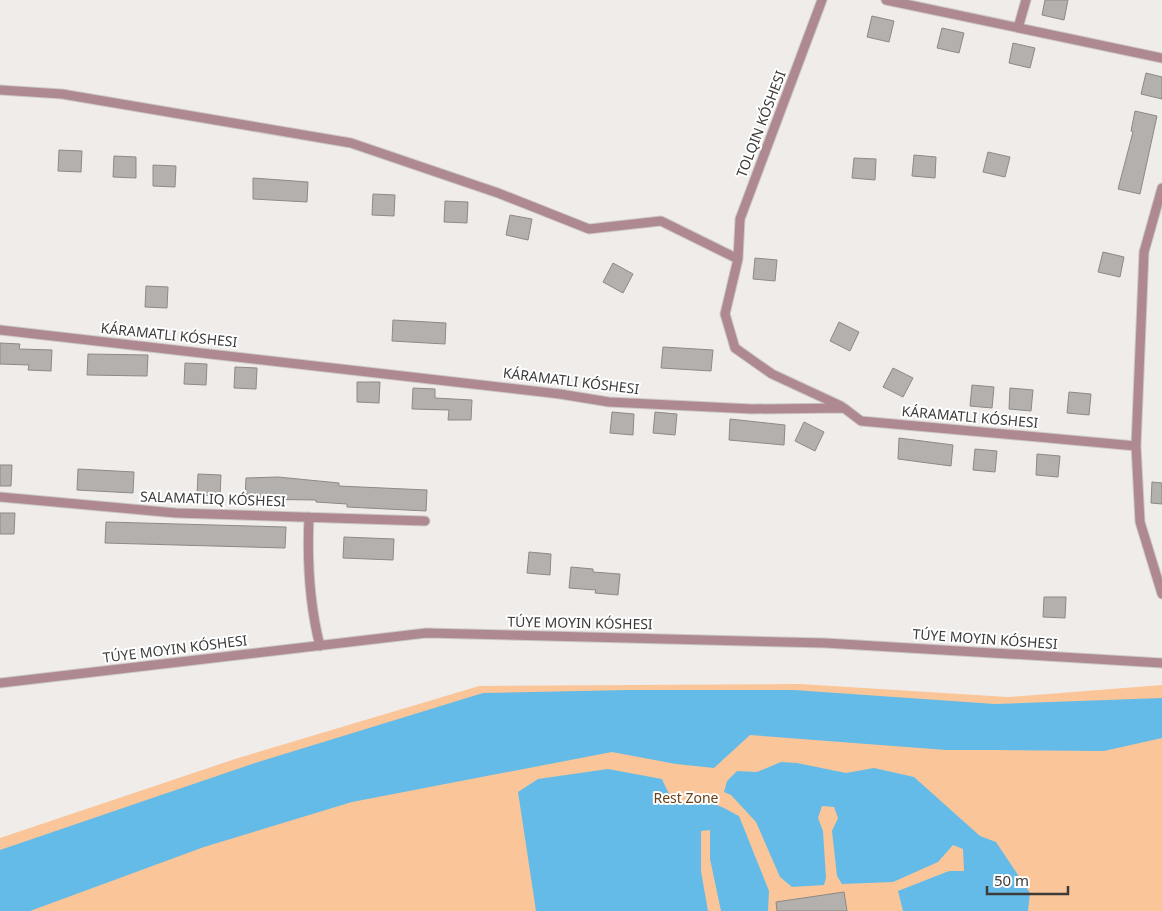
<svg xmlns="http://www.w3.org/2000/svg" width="1162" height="911" viewBox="0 0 1162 911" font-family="'Noto Sans',sans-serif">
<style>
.green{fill:#fac699}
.water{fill:#64bbe7}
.building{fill:#b4b0ae;stroke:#8c8986}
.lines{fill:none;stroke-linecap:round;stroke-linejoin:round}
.minor-casing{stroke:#ccc9c7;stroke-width:11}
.minor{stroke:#af8991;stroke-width:9}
.labels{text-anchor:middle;stroke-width:4;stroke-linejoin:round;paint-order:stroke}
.street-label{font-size:14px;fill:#3c3b3a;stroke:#fff}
.park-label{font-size:14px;fill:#6a4015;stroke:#fff}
</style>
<rect width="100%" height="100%" fill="#f0ecea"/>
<path class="green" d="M 800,684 L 1008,697 L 1162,685 L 1162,911 L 0,911 L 0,838 L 235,759 L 479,686 Z"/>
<path class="water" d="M 628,690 L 794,690 L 995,704 L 1162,698 L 1162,738 L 1104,751 L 995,750 L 946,750 L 750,735 L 714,768 L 676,764 L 612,752 L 352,802 L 204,847 L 30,911 L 0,911 L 0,850 L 255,763 L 483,693 Z
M 781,762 L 797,763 L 846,773 L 874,768 L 914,777 L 980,836 L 996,842 L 1030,893 L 1028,911 L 903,911 L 898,891 L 949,871 L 964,871 L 963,849 L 953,845 L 938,862 L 893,882 L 842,884 L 837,876 L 832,831 L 838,818 L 834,807 L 822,806 L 818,818 L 823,831 L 826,878 L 824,885 L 792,887 L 780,877 L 756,822 L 731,795 L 724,792 L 727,781 L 737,771 L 757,772 Z
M 608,769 L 662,779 C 677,816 685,798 713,804 C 722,806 731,812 739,816 L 769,891 L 768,911 L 721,911 L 710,859 L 710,830 L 701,831 L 701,871 L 708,911 L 536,911 L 518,792 L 538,779 Z"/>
<path class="building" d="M 1045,0 L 1068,0 L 1064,20 L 1042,15 Z
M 872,16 L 894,21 L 889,42 L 867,37 Z
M 942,28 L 964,33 L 959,53 L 937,48 Z
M 1013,43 L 1035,48 L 1030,68 L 1009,63 Z
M 1146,73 L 1162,77 L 1162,99 L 1141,94 Z
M 1135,111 L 1157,116 L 1140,194 L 1118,189 L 1133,132 L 1131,131 Z
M 59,150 L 82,151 L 81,172 L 58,171 Z
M 988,152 L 1010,157 L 1005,177 L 983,172 Z
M 914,155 L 936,157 L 935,178 L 912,176 Z
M 114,156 L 136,157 L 136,178 L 113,177 Z
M 854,158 L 876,159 L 875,180 L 852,178 Z
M 153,165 L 176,166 L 175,187 L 153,186 Z
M 253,178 L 308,182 L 307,202 L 253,199 Z
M 373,194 L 395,195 L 394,216 L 372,215 Z
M 445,201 L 468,202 L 467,223 L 444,222 Z
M 510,215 L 532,219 L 528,240 L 506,235 Z
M 1103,252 L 1124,257 L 1120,277 L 1098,272 Z
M 755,258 L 777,260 L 775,281 L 753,279 Z
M 613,263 L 633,274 L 623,293 L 603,282 Z
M 146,286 L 168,287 L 167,308 L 145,307 Z
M 393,320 L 446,323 L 445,344 L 392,341 Z
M 839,322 L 859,332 L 850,351 L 830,341 Z
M 0,343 L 20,344 L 19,349 L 52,350 L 51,371 L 28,370 L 29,365 L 0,364 Z
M 663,347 L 713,350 L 711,371 L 661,368 Z
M 88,354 L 148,355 L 147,376 L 87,375 Z
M 185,363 L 207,364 L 206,385 L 184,384 Z
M 235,367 L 257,368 L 256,389 L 234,388 Z
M 893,368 L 913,378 L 903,397 L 883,387 Z
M 357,382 L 380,382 L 379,403 L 357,402 Z
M 972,385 L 994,387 L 992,408 L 970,406 Z
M 413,388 L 435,389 L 435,398 L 472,400 L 471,420 L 448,420 L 449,410 L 412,409 Z
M 1010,388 L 1033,390 L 1031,411 L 1009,409 Z
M 1069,392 L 1091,394 L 1089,415 L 1067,413 Z
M 612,412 L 634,414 L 633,435 L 610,433 Z
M 655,412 L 677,414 L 675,435 L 653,433 Z
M 730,419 L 785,425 L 784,445 L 729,440 Z
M 804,422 L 824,432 L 815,451 L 795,441 Z
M 899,438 L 953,445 L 951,466 L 898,459 Z
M 975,449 L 997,451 L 995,472 L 973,470 Z
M 1037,454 L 1060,456 L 1058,477 L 1036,475 Z
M 0,465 L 12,465 L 11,486 L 0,486 Z
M 78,469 L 134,472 L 133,493 L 77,490 Z
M 198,474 L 221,475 L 220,496 L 197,495 Z
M 278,477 L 339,483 L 339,486 L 427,490 L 426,511 L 347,507 L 347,504 L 316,502 L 316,500 L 245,499 L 246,478 Z
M 1152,482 L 1162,483 L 1162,504 L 1151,503 Z
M 0,513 L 15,513 L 14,534 L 0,534 Z
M 106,522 L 286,527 L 285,548 L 105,543 Z
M 344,537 L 394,539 L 393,560 L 343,558 Z
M 529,552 L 551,554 L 550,575 L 527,573 Z
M 571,567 L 593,569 L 593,572 L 620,574 L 618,595 L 595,593 L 596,590 L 569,588 Z
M 1044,597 L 1066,597 L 1065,618 L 1043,617 Z
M 844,892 L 847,911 L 777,911 L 776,902 Z"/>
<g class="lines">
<g class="minor-casing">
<path id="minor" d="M 822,0 L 740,219 L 738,259 L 725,314 L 735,348 L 772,374 L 841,406
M 886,0 L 1162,58
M 1018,28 L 1026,0
M 0,90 L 62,94 L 351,143 L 498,193 L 589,229 L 661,221 L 738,259
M 1162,188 L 1144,252 L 1136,446 L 1140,522 L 1162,594
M 0,330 L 560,394 L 609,402 L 752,409 L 844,408 L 861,421 L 1136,446
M 0,497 L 176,513 L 425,521
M 309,517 C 307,561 309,603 320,646
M 0,683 L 426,633 L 825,643 L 1162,663"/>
</g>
<use href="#minor" class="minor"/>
</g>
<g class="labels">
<g class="street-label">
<text transform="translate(761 124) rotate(-69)" y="5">TOLQIN KÓSHESI</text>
<text transform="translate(169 335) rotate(6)" y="5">KÁRAMATLI KÓSHESI</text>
<text transform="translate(571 381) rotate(7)" y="5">KÁRAMATLI KÓSHESI</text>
<text transform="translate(970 417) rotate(5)" y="5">KÁRAMATLI KÓSHESI</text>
<text transform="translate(213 499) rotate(2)" y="5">SALAMATLIQ KÓSHESI</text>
<text transform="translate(580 623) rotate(1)" y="5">TÚYE MOYIN KÓSHESI</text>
<text transform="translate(985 639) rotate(4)" y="5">TÚYE MOYIN KÓSHESI</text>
<text transform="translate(175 649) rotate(-7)" y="5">TÚYE MOYIN KÓSHESI</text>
</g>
<g class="park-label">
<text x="686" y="803">Rest Zone</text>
</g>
</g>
<path d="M987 886v8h81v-8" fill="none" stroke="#3c3b3a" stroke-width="2.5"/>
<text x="994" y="886" font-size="15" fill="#3c3b3a" stroke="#ffffff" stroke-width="4" paint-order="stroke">50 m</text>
</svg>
